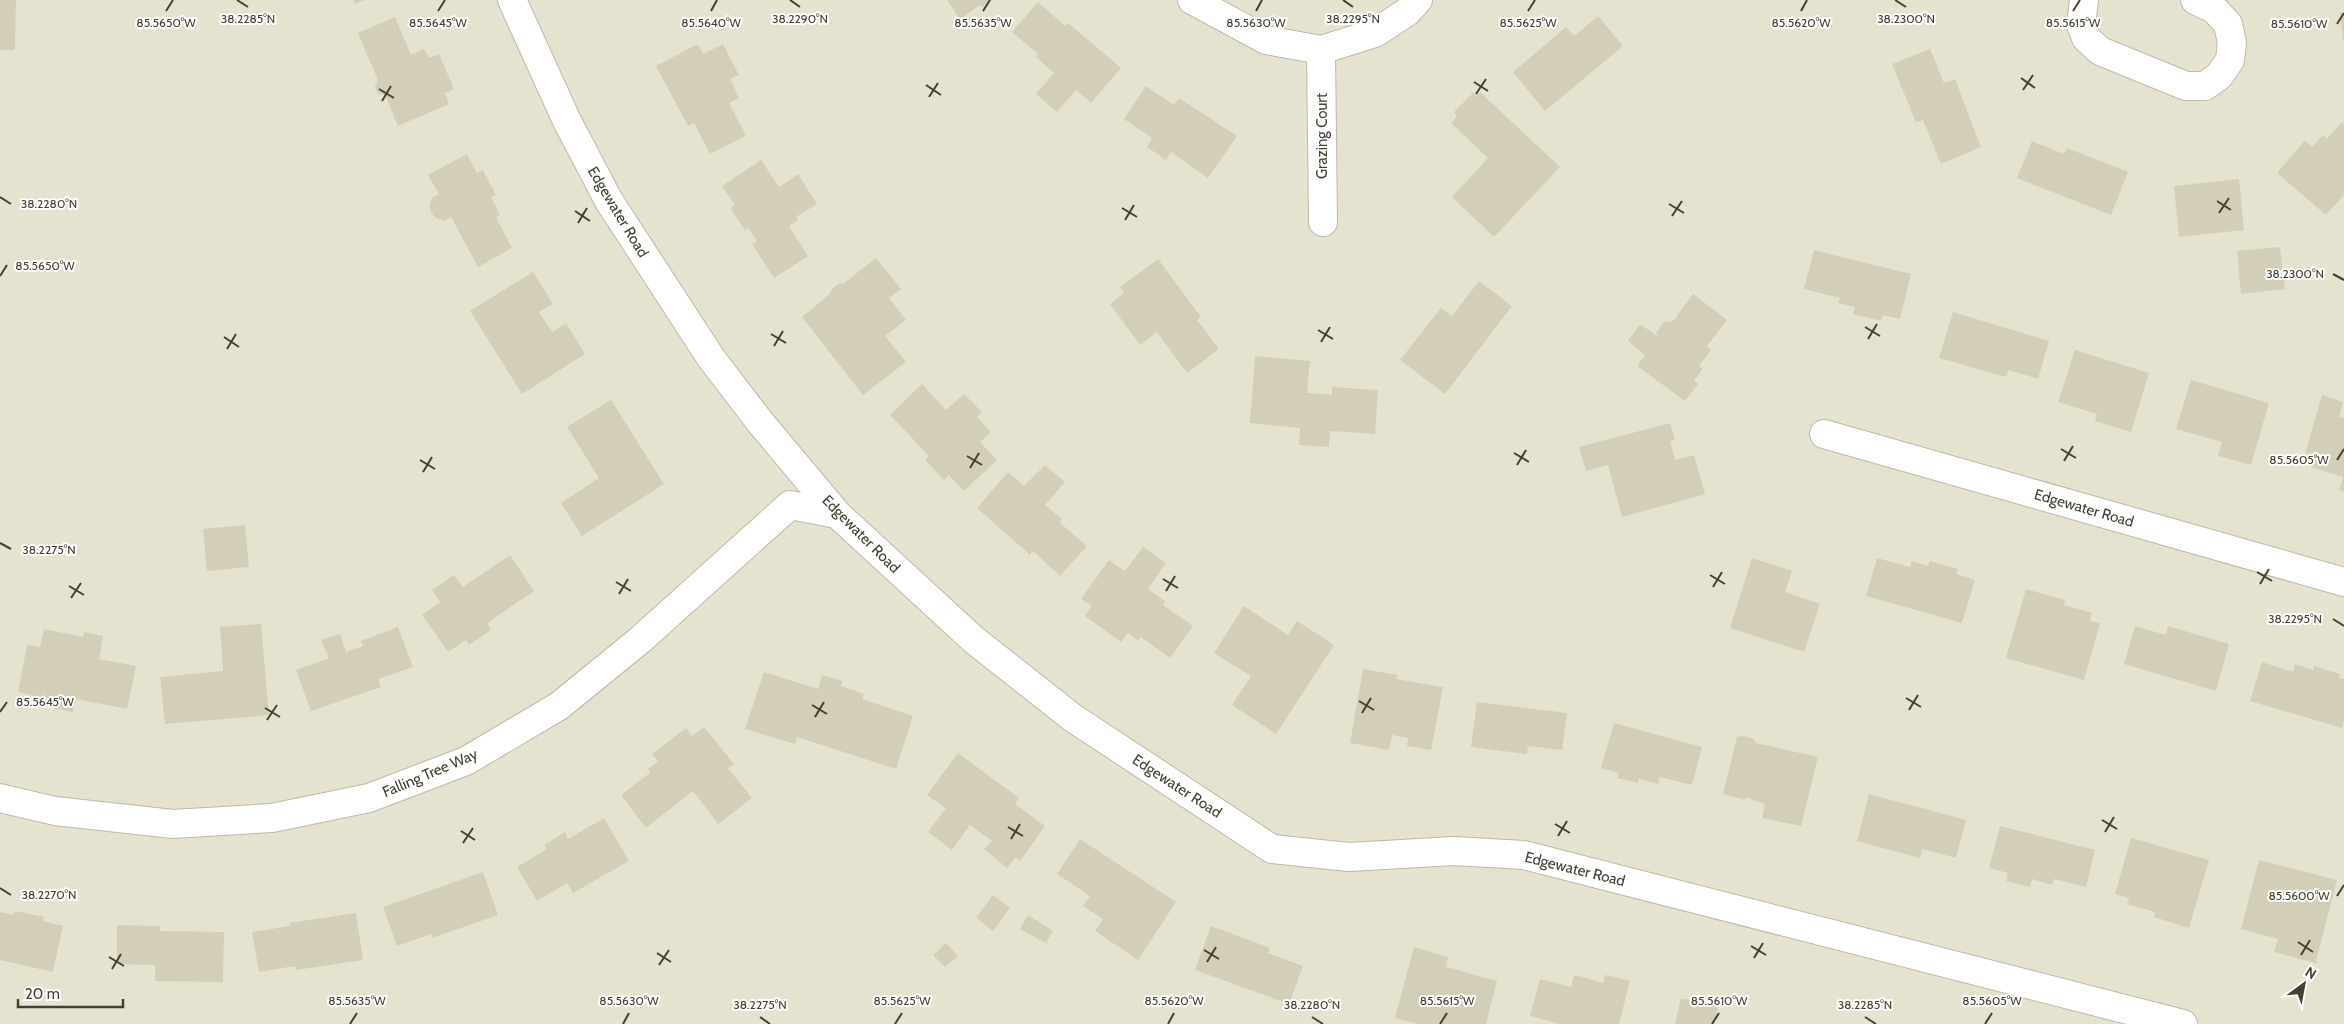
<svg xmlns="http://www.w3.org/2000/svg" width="2344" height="1024" viewBox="0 0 2344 1024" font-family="Cabin,sans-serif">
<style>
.residential{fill:#e5e3d0}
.building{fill:#d3ceb8}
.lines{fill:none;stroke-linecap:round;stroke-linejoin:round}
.minor-casing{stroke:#bcb9a5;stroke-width:30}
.minor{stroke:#fff;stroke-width:28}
.ticks{fill:none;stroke:#434033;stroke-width:2}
.labels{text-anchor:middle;stroke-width:4;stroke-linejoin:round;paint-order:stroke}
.street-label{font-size:15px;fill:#434033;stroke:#fff}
.ticks-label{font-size:12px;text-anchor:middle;fill:#434033;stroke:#fff;stroke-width:4;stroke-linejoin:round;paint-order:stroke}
</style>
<rect width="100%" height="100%" fill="#f1f0e2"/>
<path class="residential" d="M 0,0 L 2344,0 L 2344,1024 L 0,1024 Z"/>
<path class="building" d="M 0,0 L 16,0 L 15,50 L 0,50 Z
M 353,0 L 364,0 L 355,4 Z
M 947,0 L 993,0 L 982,7 L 980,5 L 960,19 Z
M 1038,2 L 1065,26 L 1068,23 L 1121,68 L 1091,103 L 1076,90 L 1057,112 L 1036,94 L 1054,73 L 1036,57 L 1038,54 L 1012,32 Z
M 2340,13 L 2344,13 L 2344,40 L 2343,40 Z
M 1598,16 L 1623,46 L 1545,111 L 1513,72 L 1566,27 L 1574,36 Z
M 395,17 L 411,55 L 424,49 L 429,58 L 439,54 L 454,89 L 445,93 L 449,104 L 398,126 L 385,95 L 378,94 L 375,87 L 378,80 L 358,33 Z
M 698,44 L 703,54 L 723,44 L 739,75 L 730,79 L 739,98 L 729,103 L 746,136 L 710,154 L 694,123 L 688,126 L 656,66 Z
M 1930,49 L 1944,83 L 1955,79 L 1981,147 L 1941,164 L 1923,120 L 1916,122 L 1892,64 Z
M 1146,86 L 1174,105 L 1179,98 L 1237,136 L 1208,178 L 1171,152 L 1166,160 L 1147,147 L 1152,138 L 1124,119 Z
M 1480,92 L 1560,167 L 1494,237 L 1452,197 L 1488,158 L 1451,123 L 1457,117 L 1454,112 L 1473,93 L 1476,96 Z
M 2342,122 L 2344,124 L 2344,195 L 2326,215 L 2277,173 L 2305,140 L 2312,147 L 2323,135 L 2327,139 Z
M 2032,141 L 2064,154 L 2067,148 L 2128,172 L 2111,215 L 2017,178 Z
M 467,154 L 477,173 L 483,170 L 496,195 L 491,197 L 500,215 L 496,217 L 512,248 L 478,267 L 451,217 L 444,221 L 434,217 L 429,207 L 432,198 L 439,194 L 428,175 Z
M 761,160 L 779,187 L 798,174 L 817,204 L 796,217 L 798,220 L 789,226 L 808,256 L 774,278 L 752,244 L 757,241 L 748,228 L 745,230 L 730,208 L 735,205 L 722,186 Z
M 2239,179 L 2244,230 L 2179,237 L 2174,186 Z
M 2280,247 L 2285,289 L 2241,294 L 2237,251 Z
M 1814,250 L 1911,274 L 1900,319 L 1883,315 L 1881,321 L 1853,314 L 1855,307 L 1838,303 L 1840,298 L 1804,289 Z
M 876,258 L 901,289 L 889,298 L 906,320 L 885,336 L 906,362 L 863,395 L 802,317 L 830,294 L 832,289 L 838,284 L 844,283 Z
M 1158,259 L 1201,317 L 1197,320 L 1219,349 L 1187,373 L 1157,332 L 1140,345 L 1110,304 L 1124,293 L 1120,287 Z
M 533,272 L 553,304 L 539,312 L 552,332 L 566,323 L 585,354 L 522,394 L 470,311 Z
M 1479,281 L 1512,306 L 1445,394 L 1400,360 L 1441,308 L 1452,316 Z
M 1693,294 L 1727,320 L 1707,346 L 1711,350 L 1699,366 L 1703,369 L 1694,380 L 1698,384 L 1685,401 L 1637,366 L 1645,355 L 1628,341 L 1640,324 L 1657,336 L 1656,333 L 1664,322 L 1673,321 Z
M 1953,312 L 2049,341 L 2038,379 L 2009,370 L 2006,377 L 1939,358 Z
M 2075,350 L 2149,373 L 2131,432 L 2095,421 L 2097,414 L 2058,402 Z
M 1255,356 L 1310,361 L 1307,393 L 1332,395 L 1332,387 L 1378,390 L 1375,434 L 1330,431 L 1329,447 L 1299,445 L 1300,428 L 1250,423 Z
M 2191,380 L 2269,403 L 2251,465 L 2218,456 L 2222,442 L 2176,429 Z
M 922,384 L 946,410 L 964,394 L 982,412 L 977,417 L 991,432 L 980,442 L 997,460 L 964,491 L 949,475 L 944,480 L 925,460 L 929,456 L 890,415 Z
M 2322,395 L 2343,402 L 2339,417 L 2344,418 L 2344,492 L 2339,490 L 2343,477 L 2302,464 Z
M 611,400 L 664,484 L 582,536 L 561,503 L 599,478 L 567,427 Z
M 1670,423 L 1675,440 L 1670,441 L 1675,460 L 1694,455 L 1705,494 L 1622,517 L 1608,465 L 1586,471 L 1579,447 Z
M 1045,465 L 1065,482 L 1045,505 L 1062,519 L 1059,522 L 1087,546 L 1060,576 L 1033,551 L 1030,555 L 977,508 L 1008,472 L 1024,486 Z
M 245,525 L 249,567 L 207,571 L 203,529 Z
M 1143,547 L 1166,563 L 1148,589 L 1165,601 L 1163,605 L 1193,626 L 1170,658 L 1141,637 L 1138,641 L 1128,633 L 1121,642 L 1085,616 L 1092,606 L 1081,599 L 1109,560 L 1125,571 Z
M 510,555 L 534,591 L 487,623 L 491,630 L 469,645 L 466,640 L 448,652 L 422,615 L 440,602 L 432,590 L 454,575 L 463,587 Z
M 1752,558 L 1792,571 L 1785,592 L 1820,604 L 1804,652 L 1730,628 Z
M 1877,558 L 1910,567 L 1912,561 L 1928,566 L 1930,561 L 1958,569 L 1956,574 L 1975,580 L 1962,623 L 1866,596 Z
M 2026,589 L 2065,600 L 2064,605 L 2092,613 L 2090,621 L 2100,623 L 2084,680 L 2006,658 Z
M 1244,606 L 1288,635 L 1297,621 L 1334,645 L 1276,734 L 1232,705 L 1251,676 L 1214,653 Z
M 261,624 L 269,715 L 165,724 L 160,677 L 223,671 L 220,627 Z
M 2135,626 L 2166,635 L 2168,626 L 2229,644 L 2216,691 L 2124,664 Z
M 398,627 L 413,667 L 378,679 L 381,687 L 311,711 L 296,670 L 329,658 L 321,640 L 340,634 L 346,652 L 363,646 L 361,641 Z
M 44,629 L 83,637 L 84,632 L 103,636 L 99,659 L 136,666 L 127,709 L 76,699 L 73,712 L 34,704 L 36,696 L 18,692 L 27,645 L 40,647 Z
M 2262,662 L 2293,672 L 2295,664 L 2313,670 L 2314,666 L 2340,674 L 2339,678 L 2344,679 L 2344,722 L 2342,728 L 2250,701 Z
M 1363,669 L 1397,675 L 1396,679 L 1443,687 L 1431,750 L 1407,746 L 1408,738 L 1392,735 L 1389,750 L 1350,743 Z
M 764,672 L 818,689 L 822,675 L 843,681 L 841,686 L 864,694 L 862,699 L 913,716 L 896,769 L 797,737 L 795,744 L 745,729 Z
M 1477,702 L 1567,713 L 1562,750 L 1528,746 L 1527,754 L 1471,747 Z
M 1614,723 L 1702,747 L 1692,785 L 1660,777 L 1658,784 L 1639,779 L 1638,783 L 1617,778 L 1619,773 L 1601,768 Z
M 704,727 L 734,764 L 728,768 L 752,798 L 718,824 L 693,791 L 646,828 L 621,795 L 651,772 L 648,769 L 658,761 L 652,754 L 686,728 L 692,736 Z
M 1744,736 L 1754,739 L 1756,743 L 1818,757 L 1801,826 L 1762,818 L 1765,804 L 1745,797 L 1745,800 L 1723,794 L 1737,737 Z
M 958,753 L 1019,798 L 1015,804 L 1045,826 L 1020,861 L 1015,858 L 1007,868 L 984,849 L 992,841 L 970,825 L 952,850 L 928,832 L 946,808 L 927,795 Z
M 1869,794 L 1966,820 L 1956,858 L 1922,849 L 1920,858 L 1857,841 Z
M 604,818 L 629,861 L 573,893 L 567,883 L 537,901 L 517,867 L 547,849 L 544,845 L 565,832 L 568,839 Z
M 2000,826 L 2095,850 L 2086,887 L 2054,879 L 2052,885 L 2032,879 L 2030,887 L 2006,881 L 2008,873 L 1989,868 Z
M 2131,838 L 2209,860 L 2189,928 L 2154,917 L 2155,912 L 2127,904 L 2129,898 L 2115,894 Z
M 1080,839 L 1176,902 L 1138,960 L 1095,931 L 1103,919 L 1083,906 L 1090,896 L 1057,874 Z
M 2259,860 L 2337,880 L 2316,961 L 2318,964 L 2274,952 L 2278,939 L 2241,929 Z
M 483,872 L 498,915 L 432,938 L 431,934 L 397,946 L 383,907 Z
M 993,895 L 1010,908 L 993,931 L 976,918 Z
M 15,911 L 44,917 L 43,921 L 63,926 L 53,972 L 0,960 L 0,912 L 14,915 Z
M 356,913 L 363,960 L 296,970 L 295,966 L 259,972 L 252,932 L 290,926 L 289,923 Z
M 1028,915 L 1053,931 L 1046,943 L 1020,929 Z
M 117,925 L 160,926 L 160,931 L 224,932 L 223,982 L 155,981 L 155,965 L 117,964 Z
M 1211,926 L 1270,948 L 1268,953 L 1303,966 L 1289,1004 L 1195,970 Z
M 946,943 L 958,956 L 945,967 L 933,955 Z
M 1414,947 L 1448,957 L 1446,967 L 1497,981 L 1486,1024 L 1418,1024 L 1395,1018 Z
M 1574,975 L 1603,983 L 1605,975 L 1630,981 L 1619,1024 L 1560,1024 L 1530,1016 L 1540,979 L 1571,987 Z
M 1681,998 L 1718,1007 L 1714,1024 L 1675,1024 Z"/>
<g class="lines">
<g class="minor-casing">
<path id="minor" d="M 512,0 L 567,121 L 609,201 L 711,358 L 760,422 L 837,514 L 974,640 L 1073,718 L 1272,849 L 1349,857 L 1454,851 L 1524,855 L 2183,1024
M 1192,0 L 1266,40 L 1321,50 L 1375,33 L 1407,12 L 1418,0
M 2084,0 L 2081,25 L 2086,38 L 2100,51 L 2186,86 L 2205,86 L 2219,76 L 2230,60 L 2232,43 L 2228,24 L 2214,9 L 2195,0
M 1321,50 L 1323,222
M 1824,434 L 2344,582
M 0,798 L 55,811 L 173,824 L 272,818 L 369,798 L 466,761 L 559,706 L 640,640 L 790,505 L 837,514"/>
</g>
<use href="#minor" class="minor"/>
</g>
<path class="ticks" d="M 237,0 L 248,7M 790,0 L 800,7M 1343,0 L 1353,7M 1895,0 L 1906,7M 166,11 L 173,0M 438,11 L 445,0M 711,11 L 717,0M 983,11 L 990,0M 1256,11 L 1262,0M 1528,11 L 1535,0M 1801,11 L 1807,0M 2073,11 L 2080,0M 2337,24 L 2344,13M 2021,78 L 2035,88M 1474,82 L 1488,91M 926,85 L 941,95M 379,89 L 394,98M 2023,90 L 2033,75M 1476,94 L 1486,79M 929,97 L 938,83M 382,101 L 391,86M 0,197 L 11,204M 2217,201 L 2231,210M 1669,204 L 1684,213M 1122,208 L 1137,217M 575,211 L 590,221M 2219,213 L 2229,198M 1672,216 L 1682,201M 1125,220 L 1134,205M 578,223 L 587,208M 2333,274 L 2344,280M 0,276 L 7,265M 1865,327 L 1880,336M 1318,330 L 1333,339M 771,334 L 786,343M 224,337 L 239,347M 1868,339 L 1877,324M 1321,342 L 1330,327M 774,346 L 783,331M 227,349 L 236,334M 2061,449 L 2076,458M 1514,453 L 1529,462M 967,456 L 982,465M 420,460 L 435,469M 2337,460 L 2344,449M 2064,461 L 2073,446M 1517,465 L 1526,450M 970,468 L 979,453M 423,472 L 432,457M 0,543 L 11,549M 2257,572 L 2272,581M 1710,575 L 1725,584M 1163,579 L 1178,588M 616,582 L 631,591M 2260,584 L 2269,569M 69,586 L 84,595M 1713,587 L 1722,572M 1166,591 L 1175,576M 619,594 L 628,579M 71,598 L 81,583M 2333,619 L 2344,626M 1906,698 L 1921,707M 1359,701 L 1374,710M 812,705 L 827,714M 265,708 L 280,717M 1909,710 L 1918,695M 0,712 L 7,702M 1362,713 L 1371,698M 815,717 L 824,702M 267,720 L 277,705M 2102,820 L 2117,829M 1555,824 L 1570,833M 1008,827 L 1023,836M 461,831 L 475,840M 2105,832 L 2114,817M 1558,836 L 1567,821M 1011,839 L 1020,824M 463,843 L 473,828M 0,888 L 11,895M 2337,896 L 2344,885M 2298,942 L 2313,952M 1751,946 L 1766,955M 1204,950 L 1219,959M 657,953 L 671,962M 2301,955 L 2310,940M 109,957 L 124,966M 1754,958 L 1763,943M 1207,962 L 1216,947M 659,965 L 669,950M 112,969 L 121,954M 760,1017 L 770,1024M 1312,1017 L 1323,1024M 1865,1017 L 1876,1024M 350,1024 L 357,1013M 623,1024 L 629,1013M 895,1024 L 902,1013M 1168,1024 L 1174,1013M 1440,1024 L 1447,1013M 1712,1024 L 1719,1013M 1985,1024 L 1992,1013"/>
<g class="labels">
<g class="street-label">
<text transform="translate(1322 136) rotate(-90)" y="5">Grazing Court</text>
<text transform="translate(618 212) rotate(59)" y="5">Edgewater Road</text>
<text transform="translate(2084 508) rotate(16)" y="5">Edgewater Road</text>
<text transform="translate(861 534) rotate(45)" y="5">Edgewater Road</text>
<text transform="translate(430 773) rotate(-23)" y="5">Falling Tree Way</text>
<text transform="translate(1177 786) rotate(33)" y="5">Edgewater Road</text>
<text transform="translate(1575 869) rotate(14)" y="5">Edgewater Road</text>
</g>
</g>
<g class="ticks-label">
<text x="248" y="23">38.2285°N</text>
<text x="800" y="23">38.2290°N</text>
<text x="1353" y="23">38.2295°N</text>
<text x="1906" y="23">38.2300°N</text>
<text x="166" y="27">85.5650°W</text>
<text x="438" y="27">85.5645°W</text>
<text x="711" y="27">85.5640°W</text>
<text x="983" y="27">85.5635°W</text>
<text x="1256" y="27">85.5630°W</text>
<text x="1528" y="27">85.5625°W</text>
<text x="1801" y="27">85.5620°W</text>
<text x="2073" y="27">85.5615°W</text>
<text x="2299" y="28">85.5610°W</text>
<text x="49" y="208">38.2280°N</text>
<text x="45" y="270">85.5650°W</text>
<text x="2295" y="278">38.2300°N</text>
<text x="2299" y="464">85.5605°W</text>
<text x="49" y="554">38.2275°N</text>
<text x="2295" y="623">38.2295°N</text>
<text x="45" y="706">85.5645°W</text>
<text x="49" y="899">38.2270°N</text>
<text x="2299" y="900">85.5600°W</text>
<text x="357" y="1005">85.5635°W</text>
<text x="629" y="1005">85.5630°W</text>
<text x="902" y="1005">85.5625°W</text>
<text x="1174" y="1005">85.5620°W</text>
<text x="1447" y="1005">85.5615°W</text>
<text x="1719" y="1005">85.5610°W</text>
<text x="1992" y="1005">85.5605°W</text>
<text x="760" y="1009">38.2275°N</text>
<text x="1312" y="1009">38.2280°N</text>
<text x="1865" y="1009">38.2285°N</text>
</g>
<g transform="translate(2304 984) rotate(32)" stroke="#ffffff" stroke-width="4" paint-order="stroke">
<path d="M0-4L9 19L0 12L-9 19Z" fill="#434033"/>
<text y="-8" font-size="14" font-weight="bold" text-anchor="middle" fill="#434033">N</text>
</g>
<path d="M18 999v8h105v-8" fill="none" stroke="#434033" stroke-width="2.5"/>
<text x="25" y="999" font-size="15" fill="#434033" stroke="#ffffff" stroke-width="4" paint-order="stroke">20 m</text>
</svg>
